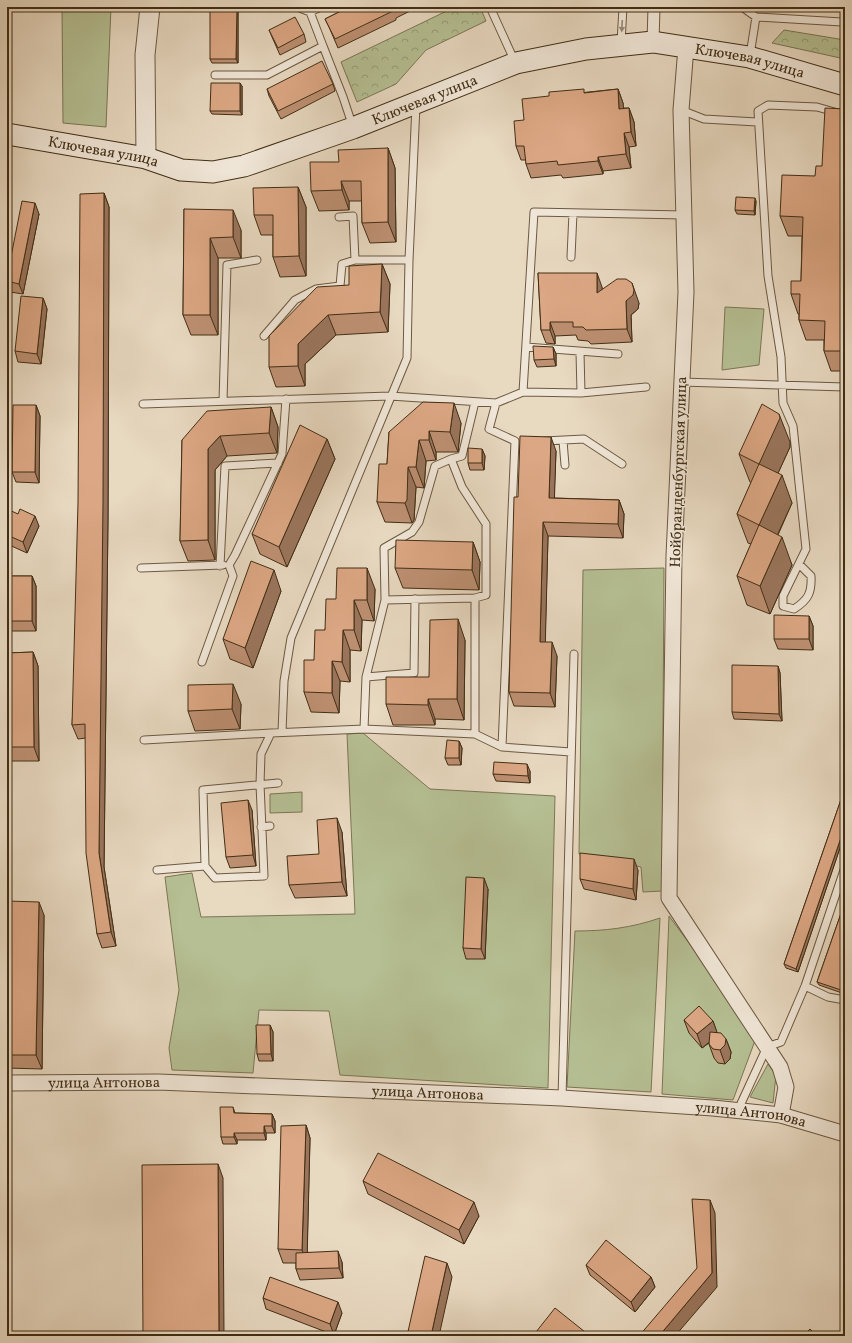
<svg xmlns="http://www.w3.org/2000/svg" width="852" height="1343" viewBox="0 0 852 1343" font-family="Vollkorn,serif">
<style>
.forest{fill:url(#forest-crowns);stroke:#7c7654}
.park{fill:#b5bf93;stroke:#7c7654}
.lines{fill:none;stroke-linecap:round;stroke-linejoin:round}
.stream{stroke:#758274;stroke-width:4}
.service-casing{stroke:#6c5940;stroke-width:9}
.pedestrian-casing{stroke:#6c5940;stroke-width:13}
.minor-casing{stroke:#6c5940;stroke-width:17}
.tertiary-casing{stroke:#6c5940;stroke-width:21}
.secondary-casing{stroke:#422e15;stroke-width:23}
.service{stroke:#f0e6d7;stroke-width:7}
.pedestrian{stroke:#f0e6d7;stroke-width:11}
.minor{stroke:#f0e6d7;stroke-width:15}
.tertiary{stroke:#f0e6d7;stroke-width:19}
.secondary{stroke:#f0e6d7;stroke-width:21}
.wall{fill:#bd9072;stroke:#422e15}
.shaded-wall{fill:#9a755c;stroke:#422e15}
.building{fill:#dca784;stroke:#422e15}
.oneway{fill:#998a76}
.labels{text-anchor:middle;stroke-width:3;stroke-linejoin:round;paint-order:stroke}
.street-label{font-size:15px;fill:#422e15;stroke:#f0e6d7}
</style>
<defs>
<pattern id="forest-crowns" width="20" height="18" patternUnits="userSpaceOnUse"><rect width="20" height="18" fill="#b5bf93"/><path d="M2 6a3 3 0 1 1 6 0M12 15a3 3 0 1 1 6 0" fill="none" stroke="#959c77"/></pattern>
</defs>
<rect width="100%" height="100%" fill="#e8d9c1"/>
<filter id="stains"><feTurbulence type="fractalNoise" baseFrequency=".005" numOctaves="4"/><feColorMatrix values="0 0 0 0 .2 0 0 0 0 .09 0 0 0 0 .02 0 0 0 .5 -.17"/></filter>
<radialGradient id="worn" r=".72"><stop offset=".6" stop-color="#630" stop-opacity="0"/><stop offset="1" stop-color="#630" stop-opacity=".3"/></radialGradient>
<path class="forest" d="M 455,7 L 480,7 L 486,21 L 426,50 L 396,84 L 357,102 L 341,62 Z
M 784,30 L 845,40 L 845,59 L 772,43 Z"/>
<path class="park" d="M 62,7 L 111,7 L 106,127 L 63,123 Z
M 725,307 L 764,309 L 759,365 L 722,370 Z
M 664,568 L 662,891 L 643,892 L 641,867 L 579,854 L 583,570 Z
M 363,733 L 430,789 L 555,796 L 548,1088 L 340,1075 L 329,1011 L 259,1010 L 253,1073 L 172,1070 L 169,1048 L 179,990 L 165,877 L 192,873 L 201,917 L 355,914 L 347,734 Z
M 302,792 L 302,812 L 270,813 L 270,794 Z
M 669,916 L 706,966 L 756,1038 L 733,1100 L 662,1094 Z
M 660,918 L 651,1092 L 567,1087 L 575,931 C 605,931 631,928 660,918 Z
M 768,1064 L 776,1075 L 773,1103 L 750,1097 Z"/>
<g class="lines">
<path class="stream" d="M 7,1335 L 12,1336"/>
<g class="service-casing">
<path id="service" d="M 297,7 L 310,12 L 321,7
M 490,7 L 515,62
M 742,7 L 756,17 L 842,22 L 845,18
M 621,43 L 623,7
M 323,46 L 343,97 L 353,127
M 750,55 L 756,17
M 215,75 L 267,75 L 323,46 L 310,12
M 681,110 L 704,119 L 757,122
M 571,257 L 573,213
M 355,260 L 409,260
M 264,336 L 295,300 L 316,289 L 340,286 L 342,264 L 355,260 L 353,216 L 339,217
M 526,347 L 618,354
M 580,352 L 581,393
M 681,382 L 845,387
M 523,392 L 534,212 L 684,215
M 223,401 L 227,265 L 257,260
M 475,402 L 462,456 L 451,459 L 462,487 L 486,524 L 486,595 L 475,598
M 496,403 L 489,429 L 515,441 L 502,747
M 143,404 L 390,396 L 496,403 L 523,392 L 581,393 L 646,387
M 544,441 L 584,439 L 622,464
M 563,441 L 565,465
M 799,564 L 811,576 C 812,593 808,600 794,609 L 783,606 L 783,596 L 806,549 L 793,426 L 783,403 L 781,357 L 768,276 L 758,111 L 768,105 L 817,107 L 845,115
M 220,566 L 225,466 L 278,463
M 141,568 L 223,565
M 385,600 L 475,598 L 475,734
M 202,662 L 233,576 L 229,565 L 235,555 L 282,454 L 286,399
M 366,677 L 414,673 L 415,599
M 364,729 L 366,677 L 385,600 L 384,548 L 412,532 L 419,522 L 435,466 L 451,459
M 282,732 L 284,681 L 291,638 L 407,358 L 409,260 L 416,105
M 144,740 L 271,733
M 278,783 L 203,790 L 205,866 L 215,878 L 264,876 L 260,784 L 261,754 L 271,733 L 364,729 L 475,734 L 502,747 L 571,752
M 261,827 L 270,826
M 157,870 L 205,866
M 805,986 L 828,997 L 845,1000
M 562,1098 L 574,654
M 738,1110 L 767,1047 L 781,1042 L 805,986 L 845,867"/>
</g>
<g class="pedestrian-casing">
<path id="pedestrian" d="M 653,42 L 654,7"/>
</g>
<g class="minor-casing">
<g id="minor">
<path d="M 686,47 L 681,110 L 686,292 L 674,556 L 669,898 L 780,1067 L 786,1087 L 781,1115"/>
<path id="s1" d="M 7,1083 L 158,1082 L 562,1098 L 713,1108 L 781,1115 L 845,1134"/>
</g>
</g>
<g class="tertiary-casing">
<path id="tertiary" d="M 146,158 L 145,55 L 150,7"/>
</g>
<g class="secondary-casing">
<g id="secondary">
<path id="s2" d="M 7,134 L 146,158 L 181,170 L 213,172 L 244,166 L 353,128 L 516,63 L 586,49 L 653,42 L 749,57 L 845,85"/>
</g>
</g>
<use href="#service" class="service"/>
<use href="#pedestrian" class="pedestrian"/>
<use href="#minor" class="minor"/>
<use href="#tertiary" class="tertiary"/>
<use href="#secondary" class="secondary"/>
</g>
<path class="wall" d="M 238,7 L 238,63 L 212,63 L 210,59 Z
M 349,7 L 418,7 L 396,18 L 396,20 L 338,48 L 329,27 L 325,19 Z
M 497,7 L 513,7 L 499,12 Z
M 785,7 L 843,7 L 843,8 Z
M 269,30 L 304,34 L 306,42 L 280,55 L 272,37 Z
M 333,84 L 335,91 L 281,119 L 269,96 L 267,89 Z
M 242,86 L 242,115 L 212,114 L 210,111 Z
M 618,89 L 623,103 L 623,108 L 629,108 L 634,122 L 636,146 L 629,147 L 631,168 L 603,171 L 603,174 L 563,178 L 561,175 L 531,178 L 526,164 L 526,160 L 521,160 L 516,146 L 524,120 L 549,96 Z
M 845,109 L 845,371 L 831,371 L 824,351 L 824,340 L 806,340 L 799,320 L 799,314 L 798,314 L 791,294 L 801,281 L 802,236 L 788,236 L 780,216 L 815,176 L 822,166 Z
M 388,148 L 395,168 L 396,242 L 370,243 L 362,223 L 362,201 L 349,201 L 349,210 L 319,211 L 311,191 L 339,162 Z
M 298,187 L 306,207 L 306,276 L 280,277 L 273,257 L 273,235 L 261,235 L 254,215 Z
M 104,193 L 109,207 L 108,517 L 104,867 L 116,946 L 102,948 L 97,934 L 86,738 L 78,739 L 72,725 Z
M 756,201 L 755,215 L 737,214 L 735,210 Z
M 184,209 L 241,230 L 241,258 L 218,258 L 218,335 L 191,335 L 183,315 Z
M 39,214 L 23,294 L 10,292 L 7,283 L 7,277 Z
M 382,264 L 390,284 L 388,332 L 336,335 L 305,364 L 305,386 L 276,387 L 269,367 L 349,285 Z
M 538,273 L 602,287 L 602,290 L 639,303 L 638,309 L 631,315 L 632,342 L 591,344 L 588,341 L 578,340 L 576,335 L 555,336 L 555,344 L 546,343 L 541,330 Z
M 43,298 L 47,309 L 41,364 L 18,362 L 15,351 Z
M 553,347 L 556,354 L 556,366 L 537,367 L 534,360 Z
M 36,405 L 40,416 L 39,483 L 16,482 L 12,472 Z
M 271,407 L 278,427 L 277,453 L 227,456 L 215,470 L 215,560 L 188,561 L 180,541 L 182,440 Z
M 461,423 L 458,452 L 436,452 L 436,460 L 426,461 L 424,488 L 416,487 L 414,520 L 412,523 L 385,522 L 377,502 L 387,464 L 389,432 Z
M 327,439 L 335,459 L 287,567 L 260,554 L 252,534 Z
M 790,442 L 790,447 L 778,473 L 792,503 L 778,535 L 792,565 L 770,614 L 747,605 L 737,576 L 751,544 L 748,543 L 737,514 L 751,483 L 750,482 L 739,454 Z
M 482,449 L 485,456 L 484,470 L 470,470 L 468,463 Z
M 556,451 L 554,498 L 619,500 L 624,514 L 623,538 L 548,536 L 545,642 L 557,656 L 555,707 L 514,706 L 509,692 L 518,497 Z
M 7,509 L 39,526 L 27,553 L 7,544 Z
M 473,542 L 480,562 L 479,590 L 403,588 L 395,568 Z
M 7,576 L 32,576 L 36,586 L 36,631 L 7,631 Z
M 375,589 L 374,621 L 362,620 L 361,651 L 350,650 L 350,682 L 340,681 L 339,713 L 311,712 L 304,692 L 314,660 L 336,599 Z
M 281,591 L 253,668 L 230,659 L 223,639 Z
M 809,616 L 813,626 L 813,650 L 778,649 L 774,639 Z
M 465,640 L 464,720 L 435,719 L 435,725 L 393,725 L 386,704 L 429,677 Z
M 33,652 L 38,666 L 39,761 L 7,761 L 7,653 Z
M 778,666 L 780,673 L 782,721 L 734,719 L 732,712 Z
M 241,704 L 240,729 L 195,731 L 188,711 Z
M 459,741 L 462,748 L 461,765 L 448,765 L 445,758 Z
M 530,771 L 530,783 L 496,781 L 493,774 Z
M 845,788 L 845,833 L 798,972 L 786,968 L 784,964 Z
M 252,810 L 256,866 L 230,868 L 226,857 Z
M 342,832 L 347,896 L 295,898 L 289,885 L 319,854 Z
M 638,870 L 636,900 L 584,889 L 580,879 Z
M 488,889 L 485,959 L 466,959 L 463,948 Z
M 7,901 L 44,915 L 42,1069 L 7,1068 Z
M 845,902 L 845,985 L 842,993 L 819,985 L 817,982 Z
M 684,1020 L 713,1021 L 717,1033 L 726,1039 L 731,1052 L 730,1059 L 725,1064 L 718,1063 L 714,1058 L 709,1044 L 709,1043 L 702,1048 L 689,1033 Z
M 270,1025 L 273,1032 L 273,1061 L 259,1061 L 257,1054 Z
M 233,1107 L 235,1113 L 272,1114 L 275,1121 L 275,1133 L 266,1133 L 266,1140 L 237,1140 L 237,1144 L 223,1144 L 221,1137 Z
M 306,1125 L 310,1138 L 307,1252 L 342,1262 L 343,1278 L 300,1280 L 296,1269 L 296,1263 L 283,1263 L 278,1249 Z
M 845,1174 L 845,1187 L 843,1186 L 841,1183 Z
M 363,1181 L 479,1216 L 464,1244 L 368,1194 Z
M 586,1265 L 651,1277 L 655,1287 L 635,1312 L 590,1275 Z
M 263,1298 L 342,1313 L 334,1335 L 266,1309 Z"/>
<path class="shaded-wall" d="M 237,7 L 238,7 L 238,63 L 236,59 Z
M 240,83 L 242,86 L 242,115 L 240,111 Z
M 618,89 L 623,103 L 625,123 L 619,109 Z
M 629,108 L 634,122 L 636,146 L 631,132 Z
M 624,133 L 629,147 L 631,168 L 626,154 Z
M 388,148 L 395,168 L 396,242 L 388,222 Z
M 598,157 L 603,171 L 603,174 L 598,161 Z
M 341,181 L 349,201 L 349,210 L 342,190 Z
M 298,187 L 306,207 L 306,276 L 299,256 Z
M 104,193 L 109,207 L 108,517 L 104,867 L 116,946 L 111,932 L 99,853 Z
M 755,198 L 756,201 L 755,215 L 754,211 Z
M 35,203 L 39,214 L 23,294 L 19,284 Z
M 233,210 L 241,230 L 241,258 L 233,237 Z
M 210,238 L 218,258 L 218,335 L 210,315 Z
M 382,264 L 390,284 L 388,332 L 380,312 Z
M 597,273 L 602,287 L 602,307 L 597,293 Z
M 632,283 L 639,303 L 638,309 L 631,315 L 632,342 L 627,329 L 626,301 Z
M 43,298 L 47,309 L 41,364 L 37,354 Z
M 328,315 L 336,335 L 305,364 L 305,386 L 298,366 L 298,344 Z
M 550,322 L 555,336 L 555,344 L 550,330 Z
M 553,347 L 556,354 L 556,366 L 554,359 Z
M 454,403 L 461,423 L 458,452 L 450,432 Z
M 36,405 L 40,416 L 39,483 L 35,472 Z
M 271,407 L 278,427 L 277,453 L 269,433 Z
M 779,414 L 790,442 L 790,447 L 769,493 L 759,464 Z
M 429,431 L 436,452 L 436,460 L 429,440 Z
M 220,436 L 227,456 L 215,470 L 215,560 L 208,540 L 208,449 Z
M 551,437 L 556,451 L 554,512 L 549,498 Z
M 327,439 L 335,459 L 287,567 L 279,547 Z
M 419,440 L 426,461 L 424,488 L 416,467 Z
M 482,449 L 485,456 L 484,470 L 482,463 Z
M 408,467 L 416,487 L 414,520 L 412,523 L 405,503 Z
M 782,475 L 792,503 L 769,553 L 759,525 Z
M 619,500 L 624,514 L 623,538 L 618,524 Z
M 35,516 L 39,526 L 27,553 L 23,542 Z
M 543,522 L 548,536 L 545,656 L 540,642 Z
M 782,537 L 792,565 L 770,614 L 760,586 Z
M 473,542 L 480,562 L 479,590 L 472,570 Z
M 367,568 L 375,589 L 374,621 L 367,600 Z
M 274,570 L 281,591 L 253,668 L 245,648 Z
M 32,576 L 36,586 L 36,631 L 32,621 Z
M 354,600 L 362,620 L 361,651 L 354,630 Z
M 809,616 L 813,626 L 813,650 L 809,639 Z
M 458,619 L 465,640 L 464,720 L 457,699 Z
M 343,630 L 350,650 L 350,682 L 342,662 Z
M 552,642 L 557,656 L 555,707 L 550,693 Z
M 33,652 L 38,666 L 39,761 L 34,747 Z
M 332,661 L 340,681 L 339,713 L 332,693 Z
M 778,666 L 780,673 L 782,721 L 779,714 Z
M 233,684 L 241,704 L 240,729 L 232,709 Z
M 428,699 L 435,719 L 435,725 L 428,705 Z
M 459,741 L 462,748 L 461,765 L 459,758 Z
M 527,764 L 530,771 L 530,783 L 528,776 Z
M 248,800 L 252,810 L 256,866 L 253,855 Z
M 337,818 L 342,832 L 347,896 L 342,882 Z
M 845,826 L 845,833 L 798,972 L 796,969 Z
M 634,859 L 638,870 L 636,900 L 633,889 Z
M 484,878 L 488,889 L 485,959 L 481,949 Z
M 39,902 L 44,915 L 42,1069 L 36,1055 Z
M 845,977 L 845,985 L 842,993 L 841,990 Z
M 713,1021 L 718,1035 L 702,1048 L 697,1034 Z
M 270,1025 L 273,1032 L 273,1061 L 271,1054 Z
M 726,1039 L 731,1052 L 730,1059 L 725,1064 L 720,1050 Z
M 272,1114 L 275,1121 L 275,1133 L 272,1126 Z
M 306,1125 L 310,1138 L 307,1263 L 302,1250 Z
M 264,1126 L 266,1133 L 266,1140 L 264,1133 Z
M 234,1133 L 237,1140 L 237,1144 L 234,1137 Z
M 218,1164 L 223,1178 L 224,1336 L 219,1336 Z
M 710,1200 L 715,1213 L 717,1287 L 675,1336 L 659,1336 L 712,1273 Z
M 474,1202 L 479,1216 L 464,1244 L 459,1230 Z
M 338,1251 L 342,1262 L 343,1278 L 339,1268 Z
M 447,1263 L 452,1277 L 439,1336 L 431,1336 Z
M 651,1277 L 655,1287 L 635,1312 L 631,1302 Z
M 338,1302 L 342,1313 L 334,1335 L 330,1324 Z"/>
<path class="building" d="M 210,7 L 237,7 L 236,59 L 210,59 Z
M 349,7 L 397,7 L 392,9 L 393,11 L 335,39 L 325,19 Z
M 295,17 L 304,34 L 278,48 L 269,30 Z
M 322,61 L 333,84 L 278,111 L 267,89 Z
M 211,83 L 240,83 L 240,111 L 210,111 Z
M 584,89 L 584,93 L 618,89 L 619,109 L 629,108 L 631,132 L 624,133 L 626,154 L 598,157 L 598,161 L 558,165 L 557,161 L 526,164 L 524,146 L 516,146 L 514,121 L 524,120 L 522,99 L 549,96 L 549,92 Z
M 825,108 L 845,109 L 845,351 L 824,351 L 825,321 L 799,320 L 800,294 L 791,294 L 791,281 L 801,281 L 803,217 L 780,216 L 782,175 L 815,176 L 816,166 L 822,166 Z
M 388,148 L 388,222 L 362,223 L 361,181 L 341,181 L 342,190 L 311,191 L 310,162 L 339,162 L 338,150 Z
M 298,187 L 299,256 L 273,257 L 273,215 L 254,215 L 253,188 Z
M 104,193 L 103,504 L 99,853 L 111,932 L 97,934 L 86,853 L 85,724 L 72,725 L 78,503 L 80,194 Z
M 736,197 L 755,198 L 754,211 L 735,210 Z
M 22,201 L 35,203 L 19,284 L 7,281 L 7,277 Z
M 184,209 L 233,210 L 233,237 L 210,238 L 210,315 L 183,315 Z
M 382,264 L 380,312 L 328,315 L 298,344 L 298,366 L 269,367 L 269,336 L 317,287 L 349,285 L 349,266 Z
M 538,273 L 597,273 L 597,293 L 617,279 L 626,279 L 632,283 L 634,290 L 633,295 L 626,301 L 627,329 L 586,330 L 583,327 L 573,327 L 573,322 L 550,322 L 550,330 L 541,330 Z
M 21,296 L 43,298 L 37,354 L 15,351 Z
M 533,346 L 553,347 L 554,359 L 534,360 Z
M 423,402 L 454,403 L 450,432 L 429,431 L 429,440 L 419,440 L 416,467 L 408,467 L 407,500 L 405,503 L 377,502 L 379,464 L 387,464 L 389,432 Z
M 762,404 L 779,414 L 780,418 L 759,464 L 739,454 Z
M 13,405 L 36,405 L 35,472 L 12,472 Z
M 271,407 L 269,433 L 220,436 L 208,449 L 208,540 L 180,541 L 182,440 L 207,411 Z
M 300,425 L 327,439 L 279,547 L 252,534 Z
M 520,436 L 551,437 L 549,498 L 619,500 L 618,524 L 543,522 L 540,642 L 552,642 L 550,693 L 509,692 L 514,497 L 518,497 Z
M 468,448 L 482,449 L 482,463 L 468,463 Z
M 759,464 L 782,475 L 759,525 L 737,514 Z
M 7,509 L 18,514 L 20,509 L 35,516 L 23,542 L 7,535 Z
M 759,525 L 782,537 L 760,586 L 737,576 Z
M 396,540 L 473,542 L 472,570 L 395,568 Z
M 251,561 L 274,570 L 245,648 L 223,639 Z
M 337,568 L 367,568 L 367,600 L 354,600 L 354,630 L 343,630 L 342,662 L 332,661 L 332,693 L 304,692 L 304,660 L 314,660 L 315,630 L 325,630 L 326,599 L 336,599 Z
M 7,576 L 32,576 L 32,621 L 7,621 Z
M 774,615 L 809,616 L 809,639 L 774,639 Z
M 458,619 L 457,699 L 428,699 L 428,705 L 386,704 L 386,677 L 429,677 L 430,620 Z
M 33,652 L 34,747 L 7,747 L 7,653 Z
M 732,665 L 778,666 L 779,714 L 732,712 Z
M 233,684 L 232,709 L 188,711 L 188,685 Z
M 447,740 L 459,741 L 459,758 L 445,758 Z
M 494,762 L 527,764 L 528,776 L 493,774 Z
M 845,788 L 845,826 L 796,969 L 784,964 Z
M 248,800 L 253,855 L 226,857 L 221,803 Z
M 337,818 L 342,882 L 289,885 L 287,856 L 319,854 L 317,820 Z
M 580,853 L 634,859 L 633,889 L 580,879 Z
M 466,877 L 484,878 L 481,949 L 463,948 Z
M 7,901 L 39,902 L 36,1055 L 7,1055 Z
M 845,902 L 845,977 L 841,990 L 817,982 Z
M 699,1006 L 713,1021 L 697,1034 L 684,1020 Z
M 256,1025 L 270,1025 L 271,1054 L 257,1054 Z
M 710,1032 L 721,1033 L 726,1039 L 725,1045 L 720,1050 L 713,1049 L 709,1044 Z
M 220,1107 L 233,1107 L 234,1113 L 272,1114 L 272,1126 L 264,1126 L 264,1133 L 234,1133 L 234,1137 L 221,1137 Z
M 306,1125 L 302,1250 L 278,1249 L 281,1126 Z
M 378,1153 L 474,1202 L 459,1230 L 363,1181 Z
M 218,1164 L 219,1336 L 143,1336 L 142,1165 Z
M 845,1174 L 845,1184 L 841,1183 Z
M 692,1199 L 710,1200 L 712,1273 L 659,1336 L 639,1336 L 697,1268 Z
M 606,1240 L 651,1277 L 631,1302 L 586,1265 Z
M 338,1251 L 339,1268 L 296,1269 L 296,1253 Z
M 425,1256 L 447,1263 L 431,1336 L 407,1336 Z
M 270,1277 L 338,1302 L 330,1324 L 263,1298 Z
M 555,1308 L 590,1336 L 540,1336 L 536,1332 Z
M 810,1329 L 817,1336 L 803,1336 Z"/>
<defs><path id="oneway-solid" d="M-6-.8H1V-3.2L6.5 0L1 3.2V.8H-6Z"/></defs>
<use class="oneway" href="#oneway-solid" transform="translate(622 26) rotate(93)"/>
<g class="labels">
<g class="street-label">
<text dy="5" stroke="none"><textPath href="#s2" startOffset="770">Ключевая улица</textPath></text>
<text dy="5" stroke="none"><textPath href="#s2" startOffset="434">Ключевая улица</textPath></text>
<text dy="5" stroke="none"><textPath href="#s2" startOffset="98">Ключевая улица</textPath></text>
<text transform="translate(678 472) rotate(-88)" y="5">Нойбранденбургская улица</text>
<text dy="5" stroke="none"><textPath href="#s1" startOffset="97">улица Антонова</textPath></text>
<text dy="5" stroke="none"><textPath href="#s1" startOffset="421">улица Антонова</textPath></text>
<text dy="5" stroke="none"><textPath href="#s1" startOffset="745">улица Антонова</textPath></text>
</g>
</g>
<rect width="852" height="1343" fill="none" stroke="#e8d9c1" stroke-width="24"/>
<rect x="8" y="8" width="836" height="1327" fill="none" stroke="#422e15" stroke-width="2"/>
<rect x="12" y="12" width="828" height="1319" fill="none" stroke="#422e15"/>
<rect width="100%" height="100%" filter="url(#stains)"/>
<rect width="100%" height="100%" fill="url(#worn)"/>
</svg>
